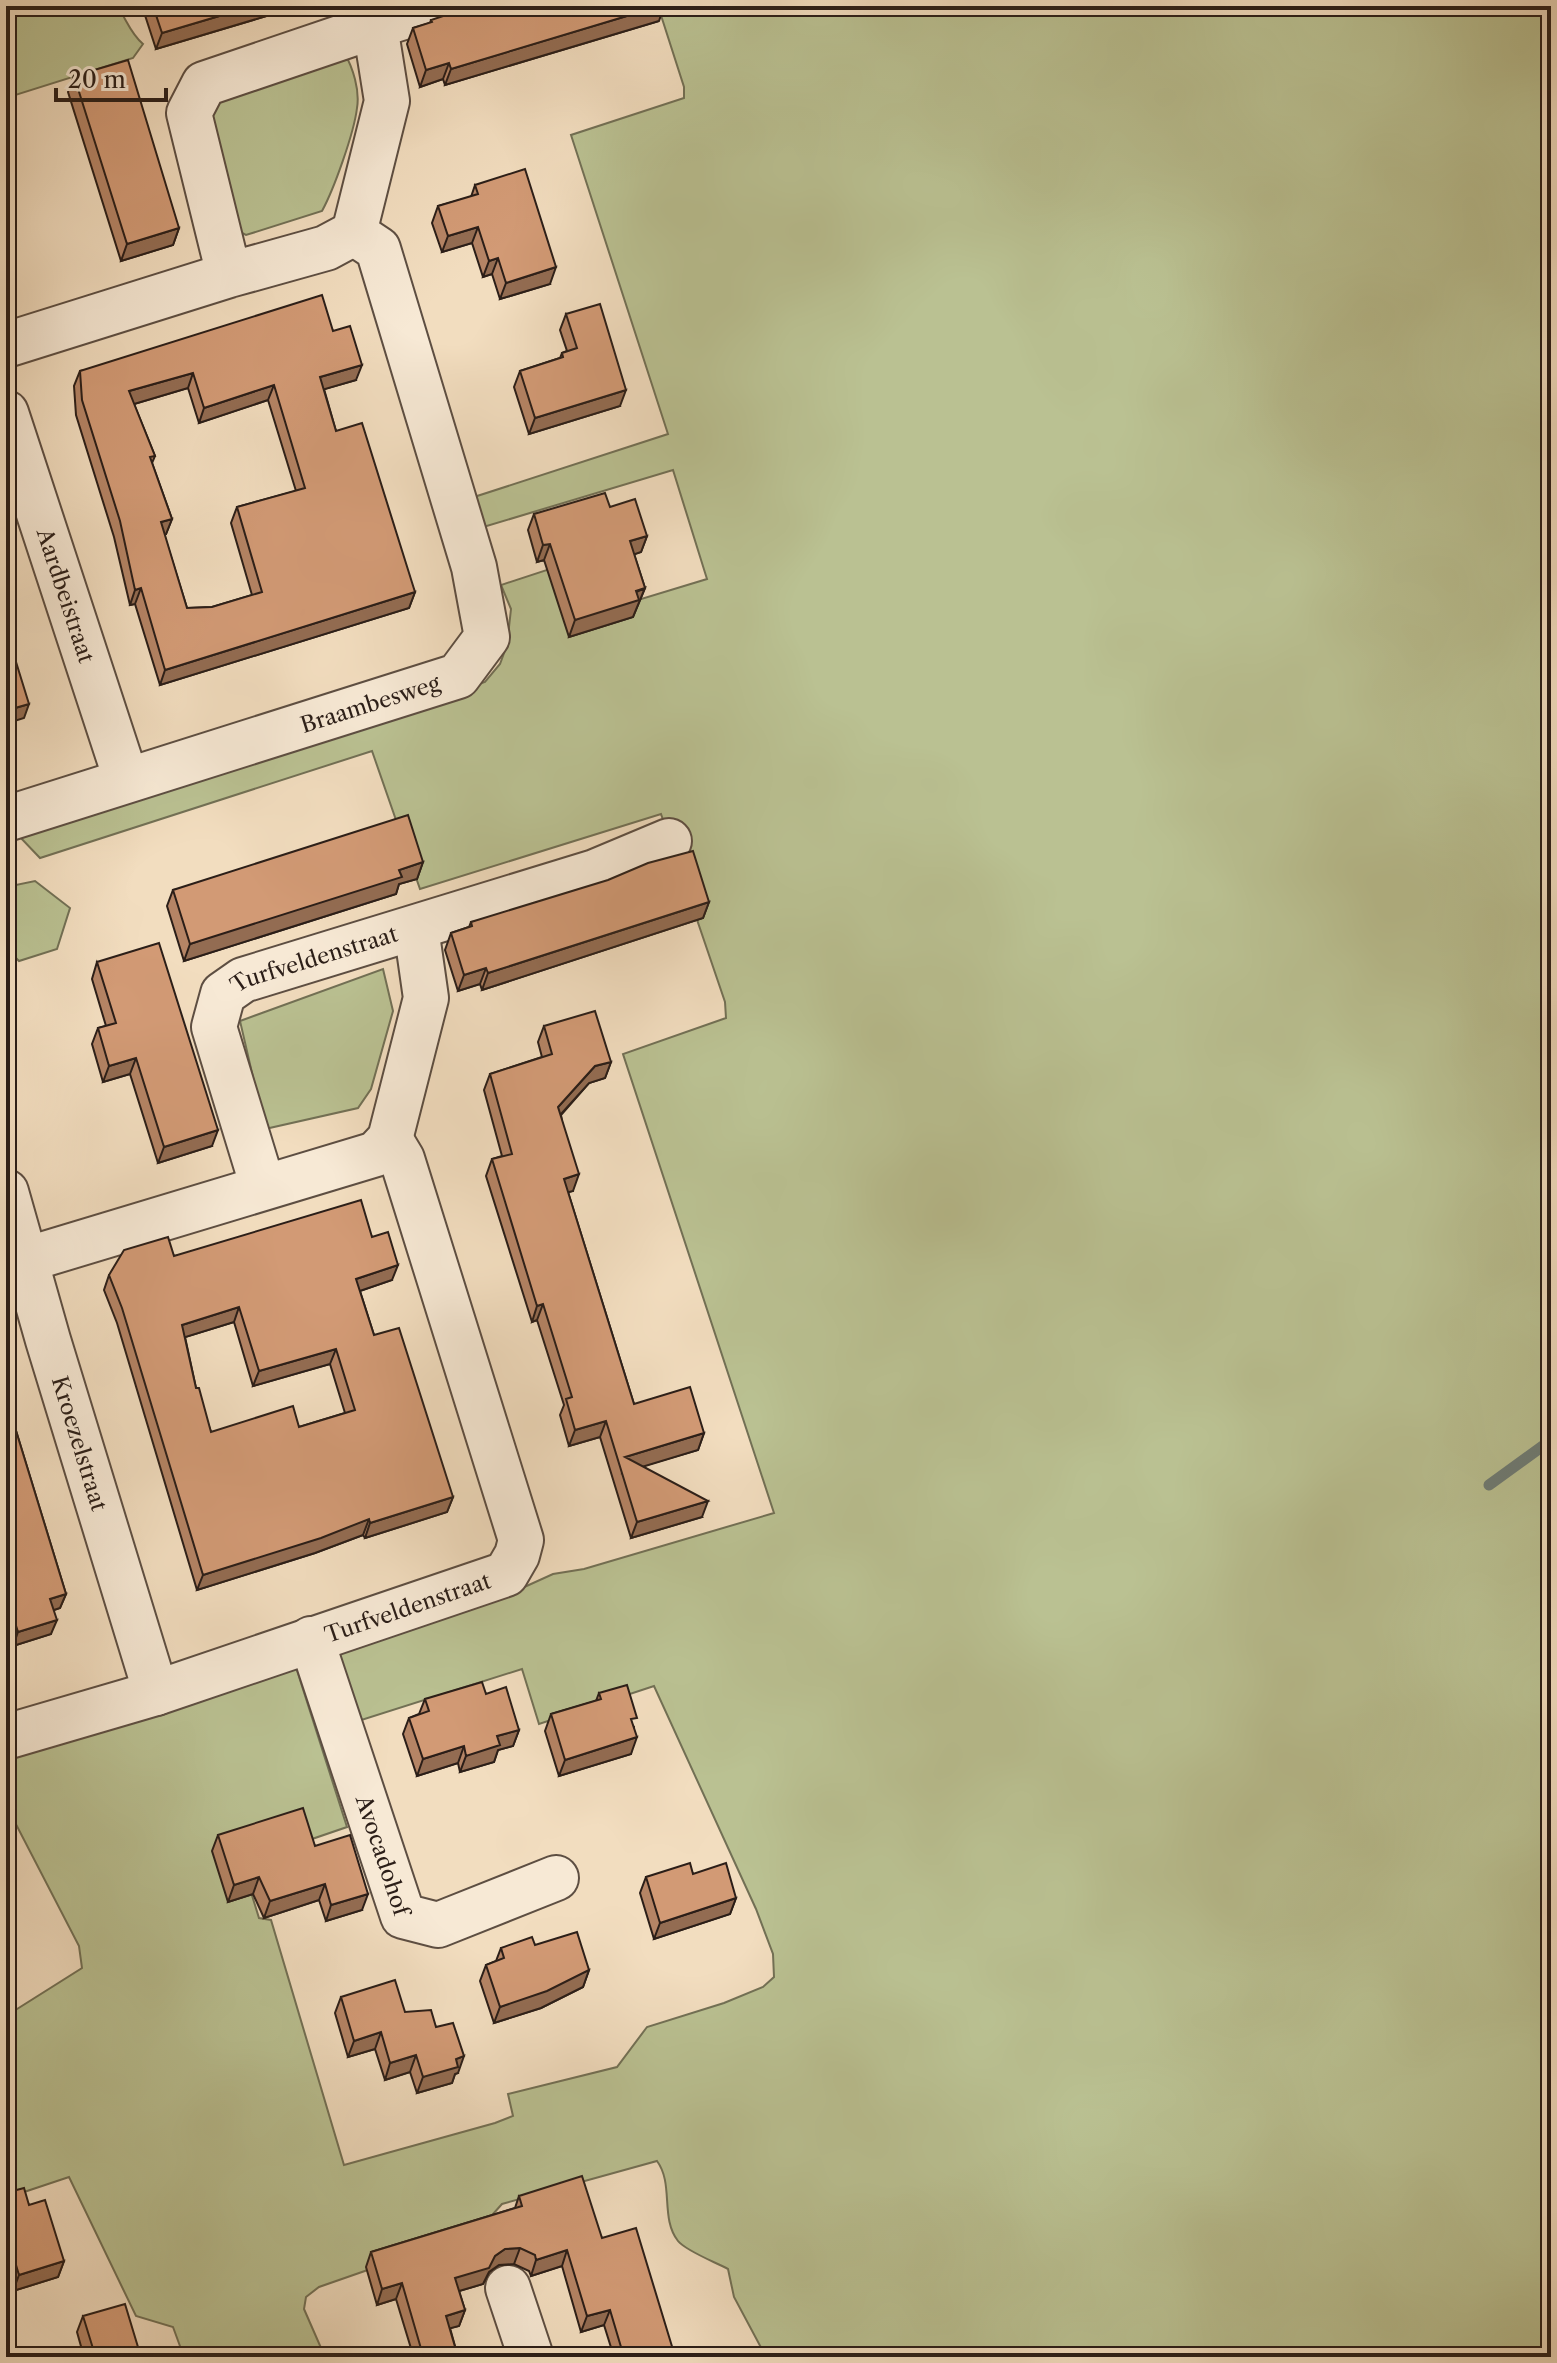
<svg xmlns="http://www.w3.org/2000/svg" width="1557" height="2363" viewBox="0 0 1557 2363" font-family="'Libre Caslon Text',serif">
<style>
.green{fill:#bac192;stroke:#727055;stroke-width:2}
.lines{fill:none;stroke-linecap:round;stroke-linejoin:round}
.stream{stroke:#6e7c76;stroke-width:11}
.minor-casing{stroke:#5d4e42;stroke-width:48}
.minor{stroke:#f7e9d5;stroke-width:44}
.wall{fill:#b58465;stroke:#2b1e18;stroke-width:2;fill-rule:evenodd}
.shaded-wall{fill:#936c52;stroke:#2b1e18;stroke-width:2}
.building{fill:#d29a75;stroke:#2b1e18;stroke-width:2;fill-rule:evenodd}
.labels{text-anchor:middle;stroke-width:6;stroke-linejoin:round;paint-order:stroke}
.street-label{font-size:22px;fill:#2b1e18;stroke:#f7e9d5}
</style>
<rect width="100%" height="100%" fill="#f2ddbf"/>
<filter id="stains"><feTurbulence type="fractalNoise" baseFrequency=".0025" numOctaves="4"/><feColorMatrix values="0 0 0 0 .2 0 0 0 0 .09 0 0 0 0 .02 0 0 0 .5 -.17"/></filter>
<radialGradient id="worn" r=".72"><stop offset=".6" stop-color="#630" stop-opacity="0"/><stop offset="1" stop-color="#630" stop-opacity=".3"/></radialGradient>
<path class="green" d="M 6,6 L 117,6 C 127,20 130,33 143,44 L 133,58 L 6,98 Z
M 658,6 L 1551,6 L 1551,2357 L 766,2357 L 734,2297 L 728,2269 C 715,2262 686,2251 678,2241 C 660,2218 674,2184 657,2161 L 502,2204 L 477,2232 L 319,2287 L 306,2297 L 304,2309 L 325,2357 L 184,2357 L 173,2327 L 136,2316 L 69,2177 L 6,2198 L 6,2016 L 82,1968 L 79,1946 L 6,1805 L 6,1756 L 294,1661 L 347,1827 L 242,1863 L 259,1918 L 271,1920 L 344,2165 L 495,2123 L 513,2116 L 508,2094 L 617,2067 L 647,2027 L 724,2003 L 763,1987 L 774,1977 L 773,1954 L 756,1909 L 654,1686 L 539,1724 L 522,1669 L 352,1723 L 332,1649 L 520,1589 L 553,1574 L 584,1569 L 774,1513 L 623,1054 L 726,1018 L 725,1002 L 661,814 L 420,889 L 372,751 L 40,858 L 18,835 L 406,710 L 485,682 L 500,664 L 507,645 L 511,609 L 501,585 L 571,562 L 625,604 L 707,579 L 673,470 L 480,528 L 471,498 L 668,434 L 571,135 L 684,98 L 684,87 Z
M 344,52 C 353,68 360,90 357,108 C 354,133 334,189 322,211 L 246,235 L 234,229 L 207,105 Z
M 35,881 L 70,908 L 57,949 L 19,961 L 6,948 L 6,887 Z
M 383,969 L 393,1011 L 371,1089 L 358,1108 L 265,1129 L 240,1021 Z"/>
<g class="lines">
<path class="stream" d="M 1489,1485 L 1551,1440"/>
<g class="minor-casing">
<g id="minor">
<path d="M 375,26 L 438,6"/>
<path d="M 6,345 L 229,275 L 326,248 L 354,233 L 387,101 L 375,26 L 204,84 L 189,113 L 229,275"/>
<path id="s1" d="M 6,413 L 126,779"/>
<path id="s2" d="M 6,819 L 458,676 L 487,637 L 474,567 L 378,249 L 354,233"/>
<path id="s3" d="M 263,1187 L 214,1027 L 223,994 L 243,980 L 595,872 L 669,841"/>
<path id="s4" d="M 6,1192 L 48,1340 L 156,1693"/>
<path d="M 25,1260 L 376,1154 L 390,1139 L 426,998 L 416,928"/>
<path id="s5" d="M 311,1639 L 403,1916 L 438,1925 L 556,1878"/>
<path id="s6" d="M 6,1737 L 156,1693 L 506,1574 L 517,1555 L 521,1540 L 402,1159 L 390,1139"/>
<path d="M 508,2288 L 531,2357"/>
</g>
</g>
<use href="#minor" class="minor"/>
</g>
<path class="wall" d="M 142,6 L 300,6 L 156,49 Z
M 431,20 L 659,21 L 445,85 L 443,79 L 420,87 L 407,44 L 413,28 L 430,23 Z
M 74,76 L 179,228 L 173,245 L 121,261 L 68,92 Z
M 475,185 L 550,284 L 500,299 L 492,274 L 483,277 L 472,243 L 442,252 L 432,223 L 438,206 L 471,197 Z
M 566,314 L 620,406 L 529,434 L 514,387 L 520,371 L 560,358 L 562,353 L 567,351 L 560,330 Z
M 333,331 L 356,380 L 324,389 L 336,431 L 415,592 L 409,608 L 160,685 L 135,604 L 130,605 L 114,537 L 76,415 L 74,386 L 80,371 ZM 188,388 L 199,423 L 268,400 L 296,491 L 237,507 L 231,523 L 252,595 L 212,607 L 187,608 L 164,534 L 166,534 L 172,519 L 152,463 L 155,456 L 134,404 Z
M 610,507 L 647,536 L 641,552 L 634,554 L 645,588 L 633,617 L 569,637 L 544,560 L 537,562 L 528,530 L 534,514 Z
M 423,862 L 417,879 L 399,884 L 396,894 L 184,961 L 167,906 L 173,890 Z
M 709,902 L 703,918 L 482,990 L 480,984 L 458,991 L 445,950 L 451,933 L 469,927 L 471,922 Z
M 97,962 L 212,1146 L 158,1163 L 130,1074 L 103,1082 L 92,1044 L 98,1028 L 106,1026 L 92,979 Z
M 544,1026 L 611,1062 L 605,1078 L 589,1083 L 561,1115 L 573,1191 L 568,1192 L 634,1404 L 704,1433 L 698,1450 L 643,1466 L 702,1517 L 631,1538 L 600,1437 L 569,1446 L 560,1415 L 564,1405 L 537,1320 L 532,1322 L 486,1176 L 492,1159 L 502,1156 L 484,1090 L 490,1074 L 542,1057 L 538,1042 Z
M 372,1237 L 392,1280 L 360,1291 L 374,1335 L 453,1497 L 447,1512 L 365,1538 L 363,1535 L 315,1553 L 197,1590 L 117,1323 L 104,1290 L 109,1275 L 174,1256 ZM 234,1322 L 253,1386 L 330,1364 L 345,1413 L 299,1427 L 211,1432 L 196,1388 L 185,1337 Z
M 6,1398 L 66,1594 L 60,1608 L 54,1610 L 51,1634 L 13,1646 L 6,1624 Z
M 599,1693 L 634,1727 L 631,1754 L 559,1776 L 545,1731 L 551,1714 L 596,1701 Z
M 486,1694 L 519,1730 L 513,1746 L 498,1750 L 494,1762 L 460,1772 L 458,1763 L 417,1776 L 403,1734 L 409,1718 L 419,1714 L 425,1699 Z
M 218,1835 L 315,1846 L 362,1910 L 326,1921 L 319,1900 L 264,1918 L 253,1894 L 228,1902 L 212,1851 Z
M 693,1874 L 736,1898 L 730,1914 L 654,1939 L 640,1893 L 646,1877 Z
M 535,1945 L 589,1970 L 583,1987 L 541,2008 L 494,2023 L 480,1981 L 486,1965 L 496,1961 L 501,1948 Z
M 341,1997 L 405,2012 L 436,2027 L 458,2073 L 455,2074 L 452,2083 L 417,2093 L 410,2072 L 385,2080 L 375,2049 L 348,2057 L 335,2013 Z
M 6,2185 L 9,2192 L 29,2205 L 64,2261 L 58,2277 L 13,2291 L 6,2267 Z
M 519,2196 L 602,2238 L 672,2357 L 614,2357 L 604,2325 L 581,2332 L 562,2266 L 531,2276 L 529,2271 L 514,2264 L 499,2265 L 489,2272 L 483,2284 L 459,2291 L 465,2310 L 459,2326 L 450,2328 L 458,2357 L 412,2357 L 413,2355 L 396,2299 L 377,2305 L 366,2267 L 371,2252 L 515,2208 Z
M 83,2316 L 141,2357 L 84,2357 L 77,2332 Z"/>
<path class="shaded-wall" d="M 253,6 L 300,6 L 156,49 L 162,33 Z
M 660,6 L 664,6 L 659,21 L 445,85 L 451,69 Z
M 449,63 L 443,79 L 420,87 L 426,70 Z
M 478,227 L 472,243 L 442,252 L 448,236 Z
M 179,228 L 173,245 L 121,261 L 127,244 Z
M 498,258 L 492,274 L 483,277 L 489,261 Z
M 556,267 L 550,284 L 500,299 L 506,283 Z
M 362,365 L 356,380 L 315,392 L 320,377 Z
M 193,373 L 188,388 L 124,407 L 129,391 Z
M 274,385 L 268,400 L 199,423 L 204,408 Z
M 626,390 L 620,406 L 529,434 L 535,418 Z
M 172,519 L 166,534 L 155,537 L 161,522 Z
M 647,536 L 641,552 L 624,558 L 630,541 Z
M 550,544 L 544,560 L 537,562 L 543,545 Z
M 141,588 L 135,604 L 130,605 L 135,590 Z
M 645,588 L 633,617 L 569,637 L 575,620 Z
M 415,592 L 409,608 L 160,685 L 165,670 Z
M 29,704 L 24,718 L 11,722 L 6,735 L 6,716 L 8,710 Z
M 423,862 L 417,879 L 399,884 L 396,894 L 184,961 L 190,944 L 399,870 Z
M 709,902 L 703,918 L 482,990 L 488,973 Z
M 486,968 L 480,984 L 458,991 L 464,975 Z
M 136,1058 L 130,1074 L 103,1082 L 109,1066 Z
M 611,1062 L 605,1078 L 589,1083 L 552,1124 L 558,1107 L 595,1066 Z
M 218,1130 L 212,1146 L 158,1163 L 164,1147 Z
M 579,1174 L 573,1191 L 558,1195 L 564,1179 Z
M 398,1265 L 392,1280 L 351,1294 L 356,1279 Z
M 543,1304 L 537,1320 L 532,1322 L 537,1306 Z
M 239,1307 L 234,1322 L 176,1340 L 182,1325 Z
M 336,1349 L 330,1364 L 253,1386 L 259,1371 Z
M 606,1421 L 600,1437 L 569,1446 L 575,1430 Z
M 704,1433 L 698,1450 L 622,1473 L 625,1457 Z
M 453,1497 L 447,1512 L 365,1538 L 370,1523 Z
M 708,1501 L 702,1517 L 631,1538 L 637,1522 Z
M 369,1519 L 363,1535 L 315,1553 L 197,1590 L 203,1575 Z
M 66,1594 L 60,1608 L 45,1613 L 50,1599 Z
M 11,1610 L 6,1624 L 6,1611 Z
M 57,1620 L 51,1634 L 13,1646 L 18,1632 Z
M 519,1730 L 513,1746 L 498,1750 L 494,1762 L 460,1772 L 466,1756 L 497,1736 Z
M 637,1737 L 631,1754 L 559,1776 L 565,1760 Z
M 464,1746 L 458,1763 L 417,1776 L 423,1759 Z
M 259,1877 L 253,1894 L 228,1902 L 234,1885 Z
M 325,1884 L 319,1900 L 264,1918 L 270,1901 Z
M 15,1888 L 6,1912 L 6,1893 Z
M 368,1894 L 362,1910 L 326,1921 L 331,1905 Z
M 736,1898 L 730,1914 L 654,1939 L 660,1923 Z
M 589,1970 L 583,1987 L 541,2008 L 494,2023 L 500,2007 Z
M 381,2032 L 375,2049 L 348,2057 L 354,2041 Z
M 416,2055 L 410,2072 L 385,2080 L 390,2063 Z
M 464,2056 L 458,2073 L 455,2074 L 452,2083 L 417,2093 L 423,2077 L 456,2059 Z
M 520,2248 L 514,2264 L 499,2265 L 489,2272 L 483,2284 L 449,2294 L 455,2278 L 495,2256 L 505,2249 Z
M 567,2250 L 562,2266 L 531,2276 L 536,2260 Z
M 64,2261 L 58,2277 L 13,2291 L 19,2275 Z
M 402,2283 L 396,2299 L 377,2305 L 382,2289 Z
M 465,2310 L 459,2326 L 440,2331 L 446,2316 Z
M 610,2310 L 604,2325 L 581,2332 L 587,2316 Z"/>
<path class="building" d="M 153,6 L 253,6 L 162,33 Z
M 462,6 L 660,6 L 451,69 L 449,63 L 426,70 L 413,28 L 432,22 L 431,20 L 452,13 Z
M 128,60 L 179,228 L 127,244 L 74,76 Z
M 525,169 L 556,267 L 506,283 L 498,258 L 489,261 L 478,227 L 448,236 L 438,206 L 478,194 L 475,185 Z
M 322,295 L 333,331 L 350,326 L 362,365 L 320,377 L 336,431 L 362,423 L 415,592 L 165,670 L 141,588 L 135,590 L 120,521 L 82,400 L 80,371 ZM 193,373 L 204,408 L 274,385 L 305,488 L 237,507 L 262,592 L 212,607 L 187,608 L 161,522 L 172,519 L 150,457 L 155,456 L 129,391 Z
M 600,304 L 626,390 L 535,418 L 520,371 L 563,357 L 562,353 L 577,348 L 566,314 Z
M 605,493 L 610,507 L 635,499 L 647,536 L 630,541 L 645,588 L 636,591 L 639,600 L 575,620 L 550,544 L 543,545 L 534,514 Z
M 6,607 L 14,634 L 8,636 L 29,704 L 8,710 L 11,721 L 6,723 Z
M 408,815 L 423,862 L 399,870 L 402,877 L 190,944 L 173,890 Z
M 693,851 L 709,902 L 488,973 L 486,968 L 464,975 L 451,933 L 472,926 L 471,922 L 608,880 L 648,863 Z
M 159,943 L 218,1130 L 164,1147 L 136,1058 L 109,1066 L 98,1028 L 116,1023 L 97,962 Z
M 595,1011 L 611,1062 L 595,1066 L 558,1107 L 579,1174 L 564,1179 L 634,1404 L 690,1387 L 704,1433 L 625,1457 L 708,1501 L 637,1522 L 606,1421 L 575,1430 L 566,1399 L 572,1397 L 543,1304 L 537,1306 L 492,1159 L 512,1154 L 490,1074 L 552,1054 L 544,1026 Z
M 361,1200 L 372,1237 L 388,1232 L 398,1265 L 356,1279 L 374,1335 L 399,1328 L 453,1497 L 370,1523 L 369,1519 L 321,1538 L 203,1575 L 122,1308 L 109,1275 L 124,1250 L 168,1237 L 174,1256 ZM 239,1307 L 259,1371 L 336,1349 L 355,1410 L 299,1427 L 293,1406 L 211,1432 L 199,1388 L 196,1388 L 182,1325 Z
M 6,1398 L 66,1594 L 50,1599 L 57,1620 L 18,1632 L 11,1610 L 6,1611 Z
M 482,1682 L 486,1694 L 506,1687 L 519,1730 L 497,1736 L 500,1745 L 466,1756 L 464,1746 L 423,1759 L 409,1718 L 429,1711 L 425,1699 Z
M 627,1685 L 637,1718 L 631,1719 L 637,1737 L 565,1760 L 551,1714 L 601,1699 L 599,1693 Z
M 303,1808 L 315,1846 L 350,1835 L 368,1894 L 331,1905 L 325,1884 L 270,1901 L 259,1877 L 234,1885 L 218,1835 Z
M 690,1863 L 693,1874 L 726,1863 L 736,1898 L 660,1923 L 646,1877 Z
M 6,1873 L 15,1888 L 6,1893 Z
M 577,1932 L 589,1970 L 547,1991 L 500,2007 L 486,1965 L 504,1958 L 501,1948 L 532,1937 L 535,1945 Z
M 395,1980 L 405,2012 L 431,2010 L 436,2027 L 453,2023 L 464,2056 L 456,2059 L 458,2067 L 423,2077 L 416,2055 L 390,2063 L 381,2032 L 354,2041 L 341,1997 Z
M 582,2176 L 602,2238 L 636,2228 L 674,2353 L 659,2357 L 624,2357 L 610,2310 L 587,2316 L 567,2250 L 536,2260 L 535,2255 L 520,2248 L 505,2249 L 495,2256 L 489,2268 L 455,2278 L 465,2310 L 446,2316 L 458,2357 L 413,2357 L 413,2355 L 422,2352 L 402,2283 L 382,2289 L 371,2252 L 522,2206 L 519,2196 Z
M 6,2185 L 9,2192 L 24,2188 L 29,2205 L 45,2200 L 64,2261 L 19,2275 L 6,2232 Z
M 125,2304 L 141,2357 L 89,2357 L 95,2355 L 83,2316 Z"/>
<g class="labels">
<g class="street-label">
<text dy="8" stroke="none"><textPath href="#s1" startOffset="192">Aardbeistraat</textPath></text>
<text dy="8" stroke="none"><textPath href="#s2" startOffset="382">Braambesweg</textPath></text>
<text dy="8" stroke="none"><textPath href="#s3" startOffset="300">Turfveldenstraat</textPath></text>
<text dy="8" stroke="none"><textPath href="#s4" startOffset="262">Kroezelstraat</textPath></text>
<text dy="8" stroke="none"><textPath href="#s6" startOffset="422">Turfveldenstraat</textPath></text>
<text dy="8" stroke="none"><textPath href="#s5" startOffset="228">Avocadohof</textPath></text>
</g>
</g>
<rect width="1557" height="2363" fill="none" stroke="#f2ddbf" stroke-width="32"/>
<rect x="8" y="8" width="1541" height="2347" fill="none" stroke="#2b1e18" stroke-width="4"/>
<rect x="16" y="16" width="1525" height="2331" fill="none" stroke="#2b1e18" stroke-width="2"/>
<path d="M56 88v12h110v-12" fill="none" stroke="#2b1e18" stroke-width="4"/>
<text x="68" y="88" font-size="24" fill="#2b1e18" stroke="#f7e9d5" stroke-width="6" paint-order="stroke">20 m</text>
<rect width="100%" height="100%" filter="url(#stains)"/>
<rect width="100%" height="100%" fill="url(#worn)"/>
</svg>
